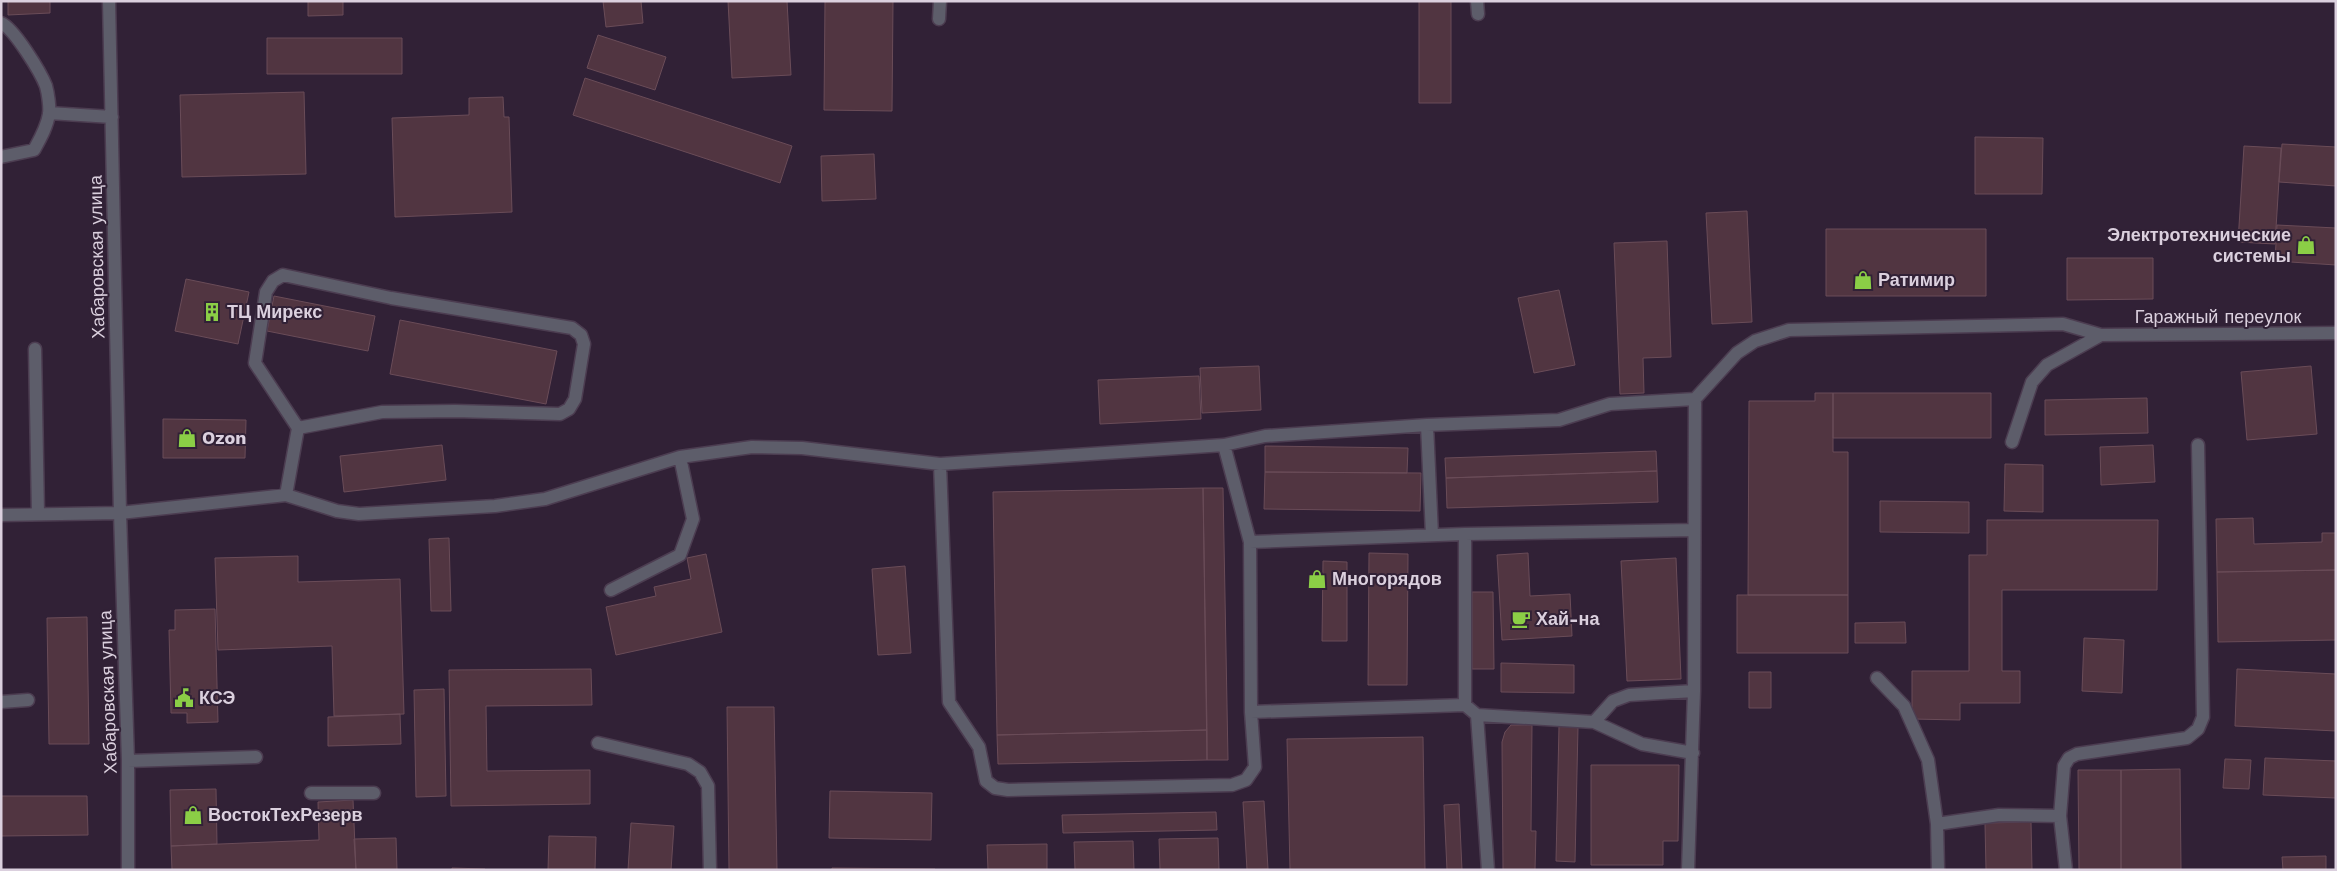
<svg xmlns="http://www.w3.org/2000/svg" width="2337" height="871" viewBox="0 0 2337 871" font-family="'Work Sans',sans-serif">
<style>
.building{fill:#513541;stroke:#6a4c58}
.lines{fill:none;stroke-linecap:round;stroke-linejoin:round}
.minor-casing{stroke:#4c3d51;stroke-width:15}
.minor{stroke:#5d5d6a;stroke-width:12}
.labels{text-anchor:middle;stroke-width:4;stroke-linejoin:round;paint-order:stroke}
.poi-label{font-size:18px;font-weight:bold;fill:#dbd0de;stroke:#312136;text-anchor:start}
.street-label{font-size:18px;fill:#dbd0de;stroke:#312136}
</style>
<rect width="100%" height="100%" fill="#312136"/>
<path class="building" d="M 8,1 L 50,1 L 50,13 L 8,15 Z
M 308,1 L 343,1 L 343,15 L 308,16 Z
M 603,1 L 641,1 L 643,23 L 606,27 Z
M 728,1 L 787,1 L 791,75 L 732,78 Z
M 825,1 L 893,1 L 892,111 L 824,110 Z
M 1419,1 L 1451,1 L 1451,103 L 1419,103 Z
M 598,35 L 666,57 L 655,90 L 587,68 Z
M 267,38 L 402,38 L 402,74 L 267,74 Z
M 585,78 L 792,146 L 780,183 L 573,115 Z
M 304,92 L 306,174 L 182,177 L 180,95 Z
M 503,97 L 504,117 L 509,117 L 512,212 L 395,217 L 392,118 L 469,115 L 469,98 Z
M 1975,137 L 2043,138 L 2042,194 L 1975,194 Z
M 2282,144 L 2336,147 L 2336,186 L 2279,182 Z
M 2244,146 L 2281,148 L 2275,244 L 2238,242 Z
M 874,154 L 876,199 L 822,201 L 821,156 Z
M 1747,211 L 1752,322 L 1712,324 L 1706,213 Z
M 2277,225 L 2336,228 L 2336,265 L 2275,261 Z
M 1826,229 L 1986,229 L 1986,296 L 1826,296 Z
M 1667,241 L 1671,357 L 1643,358 L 1644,393 L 1620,394 L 1614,243 Z
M 2067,258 L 2153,258 L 2153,299 L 2067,300 Z
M 186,279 L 249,292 L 238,344 L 175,331 Z
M 1559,290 L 1575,365 L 1534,373 L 1518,298 Z
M 274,296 L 375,316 L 368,351 L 267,331 Z
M 400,320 L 557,351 L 546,404 L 390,374 Z
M 1259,366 L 1261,410 L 1202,413 L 1200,368 Z
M 2311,366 L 2317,434 L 2247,440 L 2241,372 Z
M 1199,376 L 1201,419 L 1100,424 L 1098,380 Z
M 1815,393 L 1833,393 L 1833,452 L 1848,452 L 1848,595 L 1748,595 L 1749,401 L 1815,401 Z
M 1833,393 L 1991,393 L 1991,438 L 1833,438 Z
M 2147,398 L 2148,433 L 2045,435 L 2045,400 Z
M 163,419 L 246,420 L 245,458 L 163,458 Z
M 442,445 L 446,480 L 344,492 L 340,456 Z
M 2153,445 L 2155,482 L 2101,485 L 2100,447 Z
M 1265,446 L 1408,448 L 1407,473 L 1265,472 Z
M 1656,451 L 1657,471 L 1446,478 L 1445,458 Z
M 2005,464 L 2043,465 L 2043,512 L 2004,511 Z
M 1657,471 L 1658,502 L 1447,508 L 1446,478 Z
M 1265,472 L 1421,473 L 1420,511 L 1264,509 Z
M 1203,488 L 1207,730 L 997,735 L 993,492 Z
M 1203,488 L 1223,488 L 1228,760 L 1207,760 Z
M 1880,501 L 1969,502 L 1969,533 L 1880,532 Z
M 2253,518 L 2254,544 L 2322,542 L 2322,533 L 2336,533 L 2336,570 L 2217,572 L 2216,519 Z
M 1987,520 L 2158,520 L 2157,590 L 2002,590 L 2002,671 L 2020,671 L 2020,703 L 1960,703 L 1960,720 L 1912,719 L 1912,671 L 1969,671 L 1969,555 L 1987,555 Z
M 449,538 L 451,611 L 431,611 L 429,539 Z
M 1369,553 L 1408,554 L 1407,685 L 1368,685 Z
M 1528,553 L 1530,596 L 1570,594 L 1572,636 L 1502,640 L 1497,555 Z
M 706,554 L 722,632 L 616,655 L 606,607 L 656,596 L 654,587 L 691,579 L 687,558 Z
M 298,556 L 298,582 L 400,579 L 404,714 L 334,716 L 332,646 L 218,650 L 215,558 Z
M 1676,558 L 1681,679 L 1627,681 L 1621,561 Z
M 1323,561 L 1347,562 L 1347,641 L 1322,641 Z
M 905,566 L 911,653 L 878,655 L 872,569 Z
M 2336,570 L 2336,640 L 2218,642 L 2217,572 Z
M 1472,592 L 1493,592 L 1494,669 L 1472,669 Z
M 1737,595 L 1848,595 L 1848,653 L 1737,653 Z
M 215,609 L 218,722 L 187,723 L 187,713 L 171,713 L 169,630 L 175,630 L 175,610 Z
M 87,617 L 89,744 L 49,744 L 47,618 Z
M 1905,622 L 1906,643 L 1855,643 L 1855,623 Z
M 2084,638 L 2124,640 L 2122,693 L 2082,691 Z
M 1501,663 L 1574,665 L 1574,693 L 1501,692 Z
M 591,669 L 592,705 L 486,706 L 487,771 L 590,770 L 590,804 L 451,806 L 449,670 Z
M 2237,669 L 2336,674 L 2336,731 L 2235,726 Z
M 1749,672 L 1771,672 L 1771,708 L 1749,708 Z
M 444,689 L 446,796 L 416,797 L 414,690 Z
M 727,707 L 774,707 L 777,870 L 729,870 Z
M 400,714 L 401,744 L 328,746 L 328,717 Z
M 1511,725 L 1532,725 L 1531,831 L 1536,831 L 1535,870 L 1503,870 L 1502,742 L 1505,732 Z
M 1559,726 L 1578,727 L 1575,862 L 1556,861 Z
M 1207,730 L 1207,760 L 998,764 L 997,735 Z
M 1423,737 L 1425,870 L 1290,870 L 1287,739 Z
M 2265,758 L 2336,761 L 2336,798 L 2263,795 Z
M 2225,759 L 2251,760 L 2249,789 L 2223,788 Z
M 1591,765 L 1679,765 L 1678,841 L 1663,841 L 1663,865 L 1591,865 Z
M 2180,769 L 2181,870 L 2121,870 L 2121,770 Z
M 2078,770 L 2121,770 L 2121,870 L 2079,870 Z
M 216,789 L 217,844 L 171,846 L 170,790 Z
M 830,791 L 932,793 L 931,840 L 829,838 Z
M 1,796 L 87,796 L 88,835 L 1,836 Z
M 353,800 L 356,870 L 172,870 L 171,846 L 319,840 L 318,802 Z
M 1264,801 L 1268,869 L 1247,870 L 1243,802 Z
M 1459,804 L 1462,870 L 1447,870 L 1444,805 Z
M 1216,812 L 1217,830 L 1063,833 L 1062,815 Z
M 2031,822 L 2032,870 L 1986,870 L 1985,823 Z
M 631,823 L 674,826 L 671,870 L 628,870 Z
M 549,836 L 596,837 L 595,870 L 548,870 Z
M 396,838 L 397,870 L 356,870 L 354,839 Z
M 1218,838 L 1219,870 L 1160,870 L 1159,839 Z
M 1133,841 L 1134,870 L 1075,870 L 1074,842 Z
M 1047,844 L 1047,870 L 988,870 L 987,845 Z
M 2326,856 L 2326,870 L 2283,870 L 2282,857 Z
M 452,868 L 485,869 L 485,870 L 452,870 Z
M 832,868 L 935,869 L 935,870 L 832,870 Z"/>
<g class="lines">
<g class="minor-casing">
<path id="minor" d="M 109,1 L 120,513 L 128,761 L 128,870
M 1477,1 L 1478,14
M 939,19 L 940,1
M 1,23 C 14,28 41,73 46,86 C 48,93 50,107 49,114 C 47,127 40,139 34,150 L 1,157
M 49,113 L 112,117
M 35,349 L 38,514
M 1427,425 L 1432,535
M 2012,442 L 2032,382 L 2047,365 L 2101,335
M 1224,445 L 1250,542 L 1465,534 L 1694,530
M 940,464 L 949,702 L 979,747 L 986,781 L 995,788 L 1008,790 L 1232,785 L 1246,780 L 1255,767 L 1251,712 L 1465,705 L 1477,715 L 1594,722 L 1613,701 L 1629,695 L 1694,691
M 286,495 L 298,428 L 382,412 L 455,411 L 560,414 L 569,409 L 575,399 L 584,344 L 581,335 L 572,328 L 391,298 L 283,275 L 273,281 L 266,292 L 255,363 L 298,428
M 1,515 L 120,513 L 286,495 L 337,511 L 359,514 L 495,506 L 545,499 L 680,457 L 752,447 L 802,448 L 940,464 L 1224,445 L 1265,436 L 1427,425 L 1559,420 L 1610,404 L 1695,399 L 1737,353 L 1755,341 L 1789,330 L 2063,324 L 2101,335 L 2336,333
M 1465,534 L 1465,705
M 1250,542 L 1251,712
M 611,590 L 680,555 L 693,519 L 680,457
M 1877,678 L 1904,706 L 1928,760 L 1937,824 L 1999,815 L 2060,816
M 1,702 L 28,700
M 1477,715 L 1488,870
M 1594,722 L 1642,744 L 1693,753
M 598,743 L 688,764 L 700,772 L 708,786 L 710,870
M 128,761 L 256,757
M 311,793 L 374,793
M 1937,824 L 1938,870
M 1688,870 L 1694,691 L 1695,399
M 2066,870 L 2060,816 L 2064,766 L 2069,758 L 2077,754 L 2187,738 L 2198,729 L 2203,717 L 2198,445"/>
</g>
<use href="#minor" class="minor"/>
</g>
<defs>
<g id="shop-bare" transform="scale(1.5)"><path d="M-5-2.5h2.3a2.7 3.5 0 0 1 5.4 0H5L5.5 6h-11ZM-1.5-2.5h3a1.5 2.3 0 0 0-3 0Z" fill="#8bce46" stroke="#312136" stroke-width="2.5" paint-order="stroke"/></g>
<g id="building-bare" transform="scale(1.5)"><path d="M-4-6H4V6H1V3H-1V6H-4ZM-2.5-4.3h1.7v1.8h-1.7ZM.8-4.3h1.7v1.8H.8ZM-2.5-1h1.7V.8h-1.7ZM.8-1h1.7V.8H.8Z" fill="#8bce46" stroke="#312136" stroke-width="2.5" paint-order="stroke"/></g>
<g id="cafe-bare" transform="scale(1.5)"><path d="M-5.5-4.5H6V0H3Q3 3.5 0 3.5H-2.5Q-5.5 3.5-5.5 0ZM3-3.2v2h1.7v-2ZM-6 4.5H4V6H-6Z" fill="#8bce46" stroke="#312136" stroke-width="2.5" paint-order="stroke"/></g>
<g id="civic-bare" transform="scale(1.5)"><path d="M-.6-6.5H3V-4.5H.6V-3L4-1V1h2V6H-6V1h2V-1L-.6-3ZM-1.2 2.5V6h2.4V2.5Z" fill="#8bce46" stroke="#312136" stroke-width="2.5" paint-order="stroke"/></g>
</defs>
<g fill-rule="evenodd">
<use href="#shop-bare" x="2306" y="245"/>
<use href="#shop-bare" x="1863" y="280"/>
<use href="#building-bare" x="212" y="312"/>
<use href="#shop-bare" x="187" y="438"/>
<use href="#shop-bare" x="1317" y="579"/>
<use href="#cafe-bare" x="1521" y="619"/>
<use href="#civic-bare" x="184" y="698"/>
<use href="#shop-bare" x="193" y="815"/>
</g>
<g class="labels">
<g class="poi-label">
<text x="2291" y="241" text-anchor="end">Электротехнические<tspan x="2291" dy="21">системы</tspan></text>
<text x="1878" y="286">Ратимир</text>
<text x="227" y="318">ТЦ Мирекс</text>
<text x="202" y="444">Ozon</text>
<text x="1332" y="585">Многорядов</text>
<text x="1536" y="625">Хай-на</text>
<text x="199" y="704">КСЭ</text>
<text x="208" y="821">ВостокТехРезерв</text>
</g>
<g class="street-label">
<text transform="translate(97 257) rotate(-91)" y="6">Хабаровская улица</text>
<text x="2218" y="323">Гаражный переулок</text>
<text transform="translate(108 692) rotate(-92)" y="6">Хабаровская улица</text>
</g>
</g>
<rect width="2337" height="871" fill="none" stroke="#dbd0de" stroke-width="5"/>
</svg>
